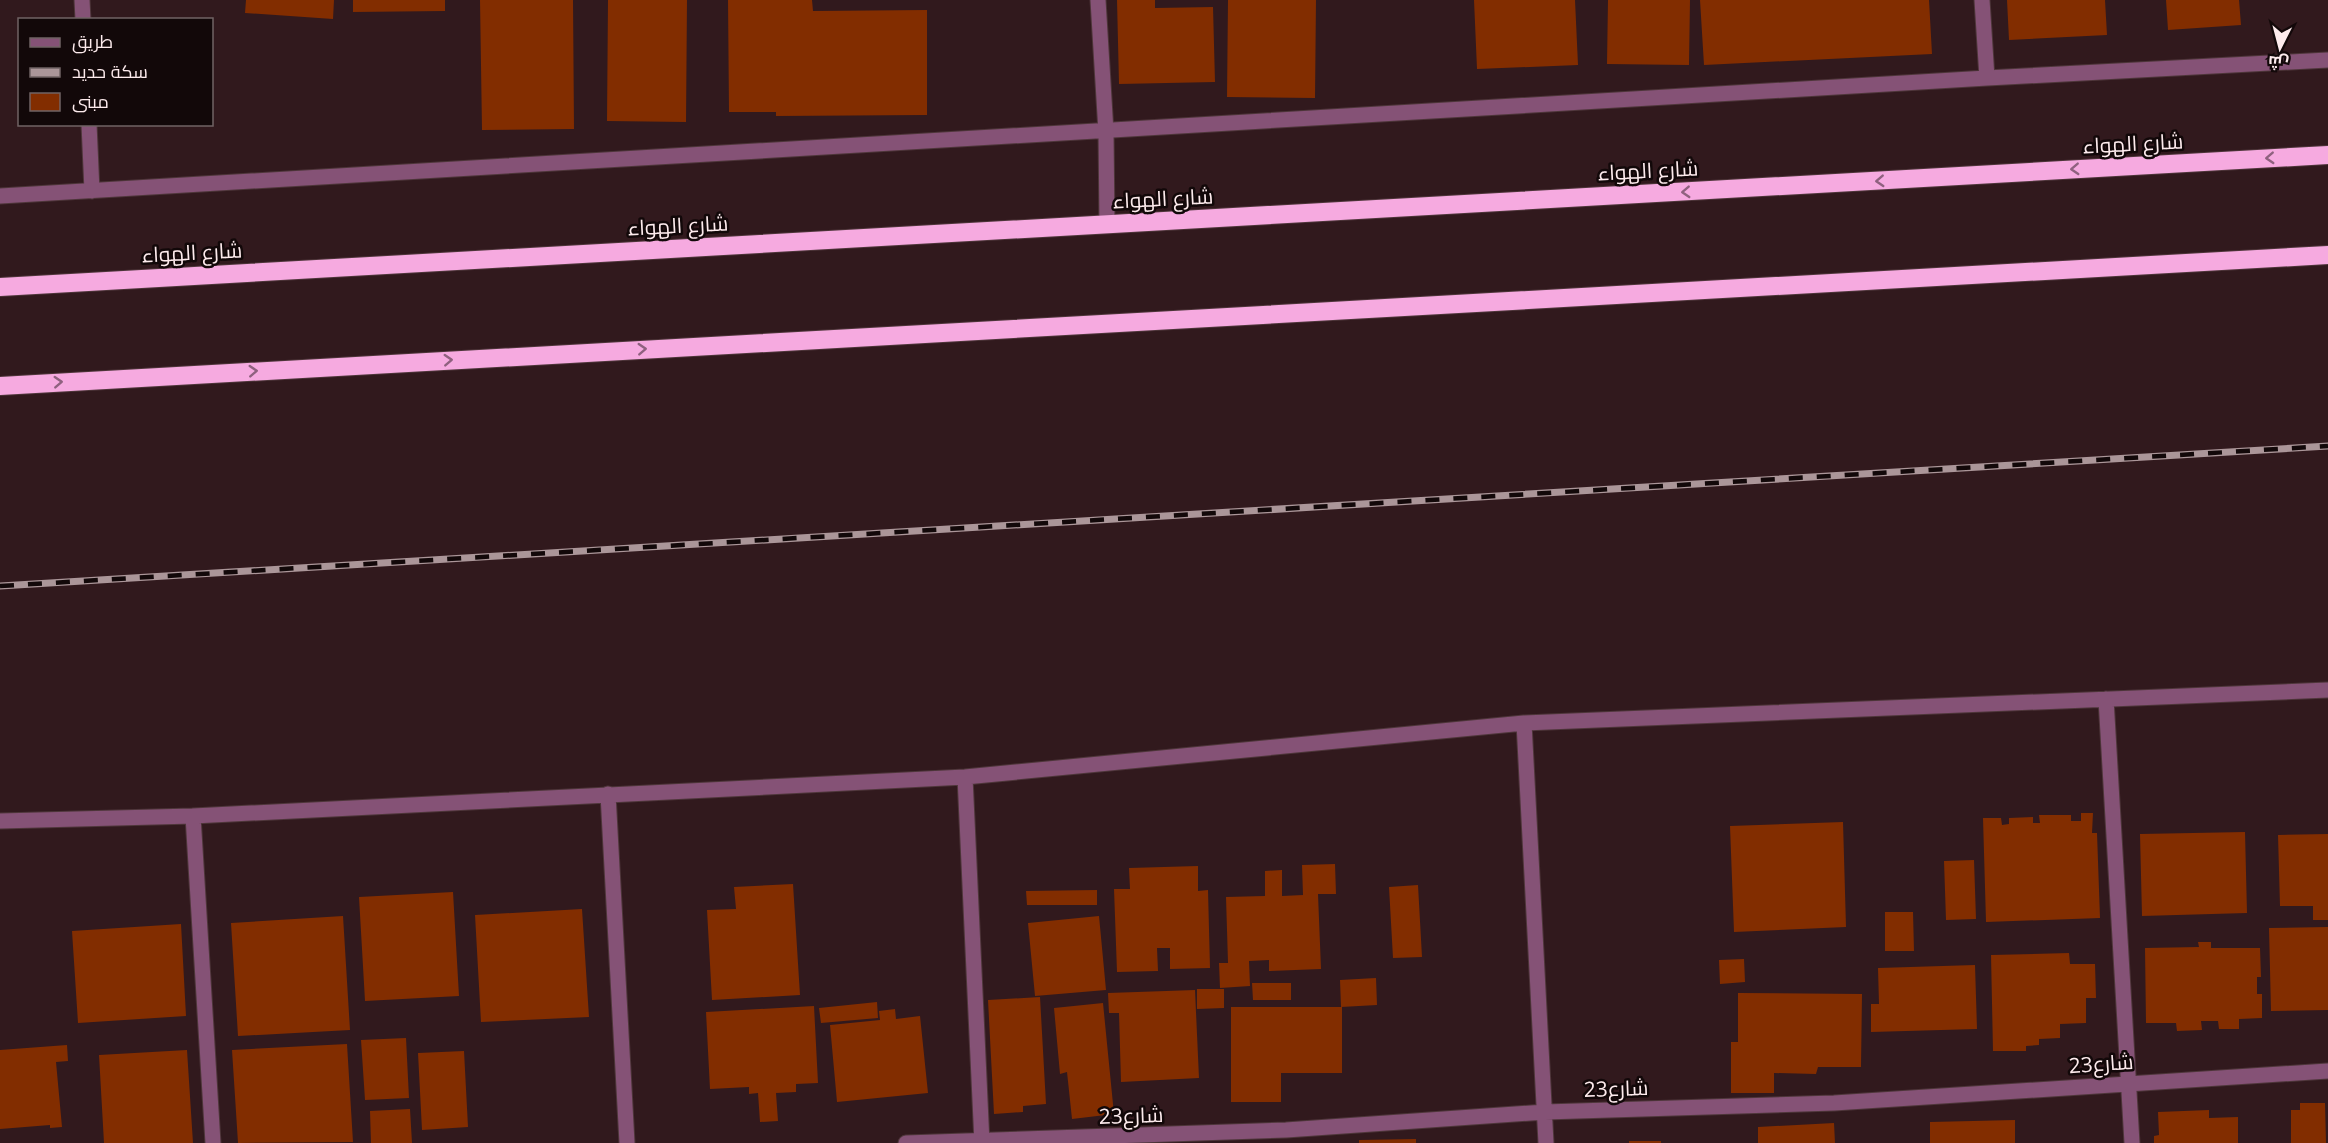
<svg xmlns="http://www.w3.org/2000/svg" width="2328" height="1143" viewBox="0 0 2328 1143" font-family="'Open Sans',Cairo,sans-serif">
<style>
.building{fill:#822d00}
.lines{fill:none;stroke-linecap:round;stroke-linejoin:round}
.street-casing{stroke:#4e363a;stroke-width:17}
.highway-casing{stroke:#4e363a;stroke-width:20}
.street{stroke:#855276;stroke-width:15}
.highway{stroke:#f6aae0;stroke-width:18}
.rail-casing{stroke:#ab9699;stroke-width:7}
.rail{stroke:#120809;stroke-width:4.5;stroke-dasharray:14;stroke-linecap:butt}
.oneway{stroke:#8f617f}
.labels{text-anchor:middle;stroke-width:5;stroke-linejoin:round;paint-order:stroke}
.street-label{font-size:21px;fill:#fdebed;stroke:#120809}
</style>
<rect width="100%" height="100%" fill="#31191d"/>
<path class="building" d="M 246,0 L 334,0 L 333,19 L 245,13 Z
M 353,0 L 445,0 L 445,11 L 353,12 Z
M 480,0 L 573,0 L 574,129 L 482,130 Z
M 608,0 L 687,0 L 686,122 L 607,121 Z
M 728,0 L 812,0 L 813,11 L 927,10 L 927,115 L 776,116 L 776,112 L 729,112 Z
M 1117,0 L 1155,0 L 1155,8 L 1213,7 L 1215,82 L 1119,84 Z
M 1228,0 L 1316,0 L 1315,98 L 1227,97 Z
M 1474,0 L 1575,0 L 1578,65 L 1477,69 Z
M 1608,0 L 1690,0 L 1689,65 L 1607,64 Z
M 1700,0 L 1929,0 L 1932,54 L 1704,65 Z
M 2007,0 L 2105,0 L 2107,35 L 2009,40 Z
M 2166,0 L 2239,0 L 2241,25 L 2168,30 Z
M 2081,813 L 2093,813 L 2092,833 L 2097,833 L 2100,918 L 1986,922 L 1983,818 L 2001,818 L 2002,825 L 2009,824 L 2009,818 L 2033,817 L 2033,823 L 2040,823 L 2039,815 L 2071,815 L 2071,821 L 2081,821 Z
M 1843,822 L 1846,927 L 1734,932 L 1730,826 Z
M 2245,832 L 2247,913 L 2142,916 L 2140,834 Z
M 2328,834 L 2328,920 L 2313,920 L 2313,906 L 2280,906 L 2278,835 Z
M 1974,860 L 1976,919 L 1946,920 L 1944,861 Z
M 1335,864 L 1336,894 L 1318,894 L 1321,969 L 1269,971 L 1269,960 L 1249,961 L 1250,986 L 1220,988 L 1219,963 L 1228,963 L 1226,897 L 1265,896 L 1265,871 L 1282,870 L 1282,896 L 1303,895 L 1302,865 Z
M 1198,866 L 1198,891 L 1208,890 L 1210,968 L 1170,969 L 1170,948 L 1157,948 L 1158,971 L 1117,972 L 1114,889 L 1130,889 L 1129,868 Z
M 793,884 L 800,995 L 712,1000 L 707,910 L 736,909 L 734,887 Z
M 1418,885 L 1422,957 L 1393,958 L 1389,887 Z
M 1097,890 L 1097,905 L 1027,905 L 1026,891 Z
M 453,892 L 459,996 L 365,1001 L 359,897 Z
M 582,909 L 589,1017 L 481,1022 L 475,915 Z
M 1885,912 L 1913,912 L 1914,951 L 1885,951 Z
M 343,916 L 350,1030 L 238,1036 L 231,923 Z
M 1099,916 L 1106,990 L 1035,996 L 1028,923 Z
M 181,924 L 186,1016 L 78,1023 L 72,931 Z
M 2328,927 L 2328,1010 L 2271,1011 L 2269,928 Z
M 2198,942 L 2211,942 L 2211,948 L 2260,948 L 2261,977 L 2257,977 L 2257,994 L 2262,994 L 2262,1018 L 2239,1019 L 2239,1029 L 2219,1029 L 2218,1021 L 2201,1021 L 2202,1030 L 2177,1031 L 2176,1023 L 2146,1023 L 2145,948 L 2199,947 Z
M 2069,953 L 2070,964 L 2095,964 L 2096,998 L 2086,998 L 2086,1023 L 2060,1024 L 2060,1038 L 2039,1039 L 2039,1045 L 2026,1046 L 2026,1051 L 1993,1051 L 1991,955 Z
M 1744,959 L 1745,982 L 1720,984 L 1719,960 Z
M 1975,965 L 1977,1029 L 1871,1032 L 1871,1004 L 1879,1004 L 1878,968 Z
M 1376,978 L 1377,1005 L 1341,1007 L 1340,980 Z
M 1252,983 L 1291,983 L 1291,1000 L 1253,1000 Z
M 1197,989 L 1224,989 L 1224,1008 L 1197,1009 Z
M 1195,990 L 1199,1078 L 1121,1082 L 1119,1013 L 1109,1013 L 1108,993 Z
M 1738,993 L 1862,994 L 1861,1067 L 1818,1067 L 1816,1074 L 1774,1073 L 1774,1093 L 1731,1093 L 1731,1042 L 1738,1042 Z
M 1040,997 L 1046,1104 L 1023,1106 L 1023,1112 L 994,1114 L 988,1000 Z
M 877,1002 L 878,1018 L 821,1023 L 819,1008 Z
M 1103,1003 L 1114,1114 L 1072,1119 L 1067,1072 L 1060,1074 L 1054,1008 Z
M 814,1006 L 818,1083 L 796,1084 L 796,1092 L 776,1093 L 778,1121 L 760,1122 L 758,1093 L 749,1094 L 749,1087 L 710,1089 L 706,1012 Z
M 1231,1007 L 1342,1007 L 1342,1073 L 1281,1073 L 1281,1102 L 1231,1102 Z
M 895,1009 L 896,1019 L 920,1016 L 928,1093 L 837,1102 L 830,1025 L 880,1020 L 879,1011 Z
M 406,1038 L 409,1098 L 365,1100 L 361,1040 Z
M 347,1044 L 353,1142 L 238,1143 L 232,1050 Z
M 67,1045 L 68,1061 L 56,1062 L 62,1127 L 50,1128 L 50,1125 L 0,1129 L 0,1050 Z
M 187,1050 L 193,1143 L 104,1143 L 99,1055 Z
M 464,1051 L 468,1127 L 422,1130 L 418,1053 Z
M 2300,1103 L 2325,1103 L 2326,1143 L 2291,1143 L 2291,1110 L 2300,1110 Z
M 410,1109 L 412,1143 L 371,1143 L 370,1111 Z
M 2209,1110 L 2209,1118 L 2238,1117 L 2238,1143 L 2154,1143 L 2154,1136 L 2159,1135 L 2158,1112 Z
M 2015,1120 L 2015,1143 L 1930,1143 L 1930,1122 Z
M 1834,1123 L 1835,1143 L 1758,1143 L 1758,1127 Z
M 1416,1139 L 1416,1143 L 1359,1143 L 1359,1140 Z
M 1629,1141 L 1661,1141 L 1661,1143 L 1629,1143 Z"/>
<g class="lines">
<g class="street-casing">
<path id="street" d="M 82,0 L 83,20
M 1098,0 L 1106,132 L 1107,225
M 1982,0 L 1987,78
M 89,124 L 92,191
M 0,196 L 1987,78 L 2328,60
M 2106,699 L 2132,1143
M 1524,723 L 1546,1143
M 965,777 L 982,1143
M 608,794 L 627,1143
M 193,816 L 213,1143
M 0,821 L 193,816 L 965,777 L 1524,723 L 2328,690
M 906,1143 L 1286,1130 L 1545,1112 L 1834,1103 L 2328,1071"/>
</g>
<g class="highway-casing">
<path id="highway" d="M 0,287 L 2328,155
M 0,386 L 2328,255"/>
</g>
<use href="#street" class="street"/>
<use href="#highway" class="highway"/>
<g class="rail-casing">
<path id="rail" d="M 0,586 L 2328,446"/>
</g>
<use href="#rail" class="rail"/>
</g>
<defs><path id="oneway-chevron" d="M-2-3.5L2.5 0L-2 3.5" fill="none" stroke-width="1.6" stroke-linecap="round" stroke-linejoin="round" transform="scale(1.5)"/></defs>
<g class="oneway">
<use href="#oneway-chevron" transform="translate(2270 158) rotate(177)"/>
<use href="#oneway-chevron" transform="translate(2075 169) rotate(177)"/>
<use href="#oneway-chevron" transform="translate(1880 181) rotate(177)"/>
<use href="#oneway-chevron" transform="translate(1686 192) rotate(177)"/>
<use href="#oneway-chevron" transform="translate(642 349) rotate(-3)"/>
<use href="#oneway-chevron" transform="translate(448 360) rotate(-3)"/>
<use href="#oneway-chevron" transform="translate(253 371) rotate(-3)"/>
<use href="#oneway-chevron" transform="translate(58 382) rotate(-3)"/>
</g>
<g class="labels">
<g class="street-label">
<text transform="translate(2133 144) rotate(-3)" y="7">شارع الهواء</text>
<text transform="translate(1648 171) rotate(-3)" y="7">شارع الهواء</text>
<text transform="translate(1163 199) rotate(-3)" y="7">شارع الهواء</text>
<text transform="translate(678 226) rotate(-3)" y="7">شارع الهواء</text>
<text transform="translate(192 253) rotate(-3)" y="7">شارع الهواء</text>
<text transform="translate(2101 1064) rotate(-4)" y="7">شارع23</text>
<text transform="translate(1616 1089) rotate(-2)" y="7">شارع23</text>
<text transform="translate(1131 1116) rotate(-2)" y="7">شارع23</text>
</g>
</g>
<rect x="18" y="18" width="195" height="108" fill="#120809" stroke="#706364" stroke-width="1.5"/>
<rect x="30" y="38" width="30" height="9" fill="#855276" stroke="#706364" stroke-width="1.5"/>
<text x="72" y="48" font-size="18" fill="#fdebed">طريق</text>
<rect x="30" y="68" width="30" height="9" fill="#ab9699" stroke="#706364" stroke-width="1.5"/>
<text x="72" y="78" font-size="18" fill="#fdebed">سكة حديد</text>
<rect x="30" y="93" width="30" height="18" fill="#822d00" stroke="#706364" stroke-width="1.5"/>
<text x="72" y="108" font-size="18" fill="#fdebed">مبنى</text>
<g transform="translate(2280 48) rotate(186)" stroke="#120809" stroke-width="4.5" paint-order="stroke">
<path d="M0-4.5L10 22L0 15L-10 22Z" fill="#fdebed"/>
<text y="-9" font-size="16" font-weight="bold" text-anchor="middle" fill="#fdebed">ش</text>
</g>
</svg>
